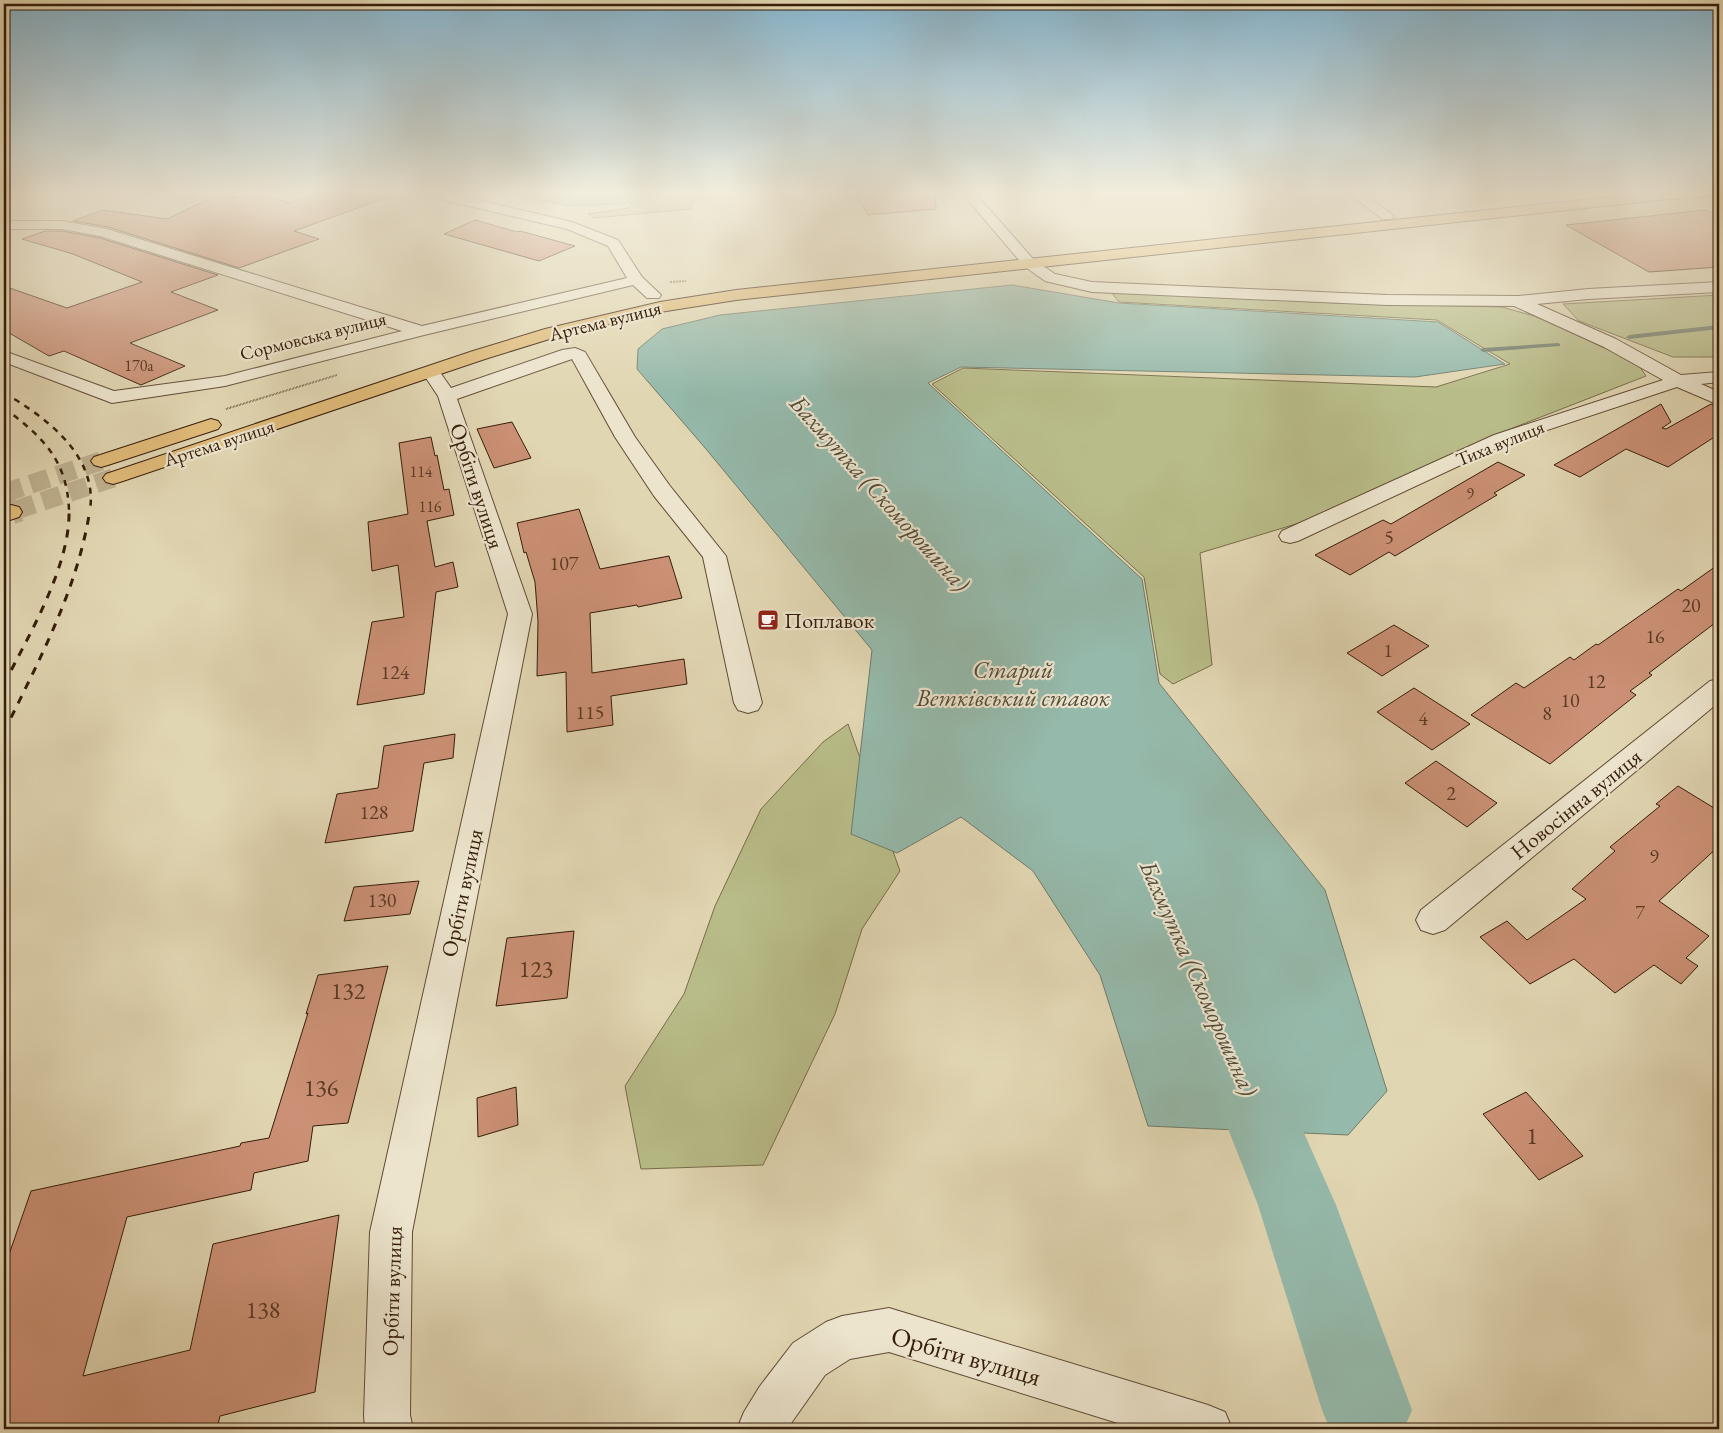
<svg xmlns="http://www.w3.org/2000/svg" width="1723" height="1433" font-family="'EB Garamond',serif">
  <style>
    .green { fill: #b8bc88; stroke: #776c49 }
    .water { fill: #95b9aa; stroke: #6f7b6a }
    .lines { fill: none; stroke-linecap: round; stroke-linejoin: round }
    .stream { fill: #6f7b6a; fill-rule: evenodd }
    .river { fill: #95b9aa; fill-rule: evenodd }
    .building { fill: #cb9075; stroke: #361d0a }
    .major-tunnel-far1 { stroke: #bfb190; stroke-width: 19; stroke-dasharray: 19 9; stroke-linecap: butt }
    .major-tunnel { stroke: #bfb190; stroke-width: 25; stroke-dasharray: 25 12; stroke-linecap: butt }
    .minor-casing { stroke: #614b34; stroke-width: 2 }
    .major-casing { stroke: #361d0a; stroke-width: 2 }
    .path { stroke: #361d0a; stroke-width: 2; stroke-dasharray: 0.5 1; stroke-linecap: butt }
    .minor { fill: #ece4cd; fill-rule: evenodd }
    .major { fill: #e0bb79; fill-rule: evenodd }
    .rail-far1 { stroke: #361d0a; stroke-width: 2.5; stroke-dasharray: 6 6; stroke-linecap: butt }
    .rail { stroke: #361d0a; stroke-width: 3; stroke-dasharray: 8 8; stroke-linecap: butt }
    .labels { text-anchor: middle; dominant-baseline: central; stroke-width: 4.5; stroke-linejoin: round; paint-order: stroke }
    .far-number-label { font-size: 16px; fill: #5b3a25 }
    .far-street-label { font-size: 19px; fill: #361d0a; stroke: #ece4cd }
    .number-label { font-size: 20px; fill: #5b3a25 }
    .street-label { font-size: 22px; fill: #361d0a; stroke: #ece4cd }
    .poi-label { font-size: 22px; fill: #361d0a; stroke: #ece4cd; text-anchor: start }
    .water-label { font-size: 24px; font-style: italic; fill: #524c3a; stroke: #ece4cd }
    .near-number-label { font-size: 24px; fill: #5b3a25 }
    .near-street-label { font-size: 26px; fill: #361d0a; stroke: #ece4cd }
  </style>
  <rect width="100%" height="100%" fill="#e1d6b2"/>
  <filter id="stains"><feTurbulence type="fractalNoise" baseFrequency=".004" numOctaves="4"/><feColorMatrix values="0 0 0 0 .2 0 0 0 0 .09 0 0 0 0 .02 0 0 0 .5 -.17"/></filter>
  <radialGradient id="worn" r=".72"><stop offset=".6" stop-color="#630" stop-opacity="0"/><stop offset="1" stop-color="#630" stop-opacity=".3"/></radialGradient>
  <g class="green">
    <polygon points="651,192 710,192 712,194 694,200 691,209 594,218 588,214 628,208 639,197"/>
    <polygon points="1111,292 1334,303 1502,307 1541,318 1638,364 1646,376 1495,435 1306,521 1200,553 1212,665 1173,684 1160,674 1144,577 932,384 963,368 1436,387 1510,364 1437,320 1119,302"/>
    <polygon points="1719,295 1719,357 1673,357 1579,321 1563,304"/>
    <polygon points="848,724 900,871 862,929 835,1014 763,1165 641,1169 625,1086 684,994 715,906 761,809 823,742"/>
  </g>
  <g class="water">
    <polygon points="499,192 660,192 636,203 569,206"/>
    <polygon points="1012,285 1119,303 1438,322 1505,364 1415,377 961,367 928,383 1142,579 1159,683 1325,890 1387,1091 1348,1135 1148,1126 1100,975 1033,871 961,817 897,853 851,834 872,650 706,449 637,369 638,349 662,329 720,315"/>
  </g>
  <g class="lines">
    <g class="stream">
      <polygon points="1719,325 1719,329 1629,339 1626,337 1629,335"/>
      <polygon points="1558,343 1560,344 1560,346 1483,352 1480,350 1483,348"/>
    </g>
    <polygon class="river" points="1238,1031 1263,1041 1336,1205 1412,1410 1404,1429 1330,1429 1322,1410 1258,1205 1203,1065 1213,1041"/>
  </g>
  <g class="building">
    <polygon points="338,192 393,192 394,195 294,231 319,239 239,268 108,227 73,221 103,210 167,219 217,195 250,199 260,195 290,203 315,193 327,196"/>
    <polygon points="854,192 935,192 936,209 868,215"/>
    <polygon points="1705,210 1719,216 1719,267 1649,272 1566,225"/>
    <polygon points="475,220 517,232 520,231 575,246 539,261 444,234"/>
    <polygon points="45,231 62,231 100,238 218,275 171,292 218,310 130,343 185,366 141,385 64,351 49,356 4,330 4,286 67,308 142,282 73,254 22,239"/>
    <polygon points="1661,404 1671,422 1662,428 1666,429 1711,404 1719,407 1719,434 1668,467 1626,449 1580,477 1554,465"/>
    <polygon points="512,422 531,458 494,468 477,429"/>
    <polygon points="431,437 435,456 437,455 444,490 449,489 454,515 427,521 435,567 453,562 458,587 436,592 424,694 357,705 372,622 404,617 398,565 372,571 368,522 408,514 399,443"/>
    <polygon points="1498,462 1525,475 1494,493 1497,495 1395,556 1389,552 1350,575 1315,555 1383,520 1391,524"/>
    <polygon points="579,509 600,569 669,556 682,598 638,607 637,605 590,613 592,673 684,659 687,684 611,696 613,725 567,732 566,672 537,676 538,621 535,582 526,552 524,553 517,523"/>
    <polygon points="1719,564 1719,620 1649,673 1652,675 1630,691 1636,695 1550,764 1471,715 1516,683 1524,688 1570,657 1574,660 1596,644 1598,645 1678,589 1681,591"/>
    <polygon points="1394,625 1429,646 1382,676 1347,653"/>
    <polygon points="1414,688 1470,724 1432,750 1377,712"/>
    <polygon points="455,734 453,758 424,763 413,831 325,843 337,794 378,788 384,746"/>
    <polygon points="1436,761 1497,803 1467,827 1405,783"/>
    <polygon points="1678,786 1719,811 1719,846 1659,901 1709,936 1686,958 1698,966 1681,984 1654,965 1615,993 1574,959 1530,984 1480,937 1507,921 1527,940 1586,899 1572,889 1615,851 1610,847 1660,806 1656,804"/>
    <polygon points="419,881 410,914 344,921 354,887"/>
    <polygon points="574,931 567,998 496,1006 507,938"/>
    <polygon points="388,966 348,1123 313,1126 308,1161 254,1173 251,1190 127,1217 83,1376 190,1350 213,1244 339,1215 315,1392 220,1416 217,1429 4,1429 4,1269 31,1191 240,1146 241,1143 269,1138 308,1013 306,1014 318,975"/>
    <polygon points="516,1087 518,1125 478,1137 477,1098"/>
    <polygon points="1526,1092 1583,1156 1539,1180 1483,1114"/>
  </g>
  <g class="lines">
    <g class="major-tunnel-far1">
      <polyline points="4,493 101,461"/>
      <polyline points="16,510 113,478"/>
    </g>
    <polyline class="major-tunnel" points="11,512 19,509"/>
    <g class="minor-casing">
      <g id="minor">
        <polygon points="421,192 444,192 572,222 618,240 642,277 661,295 659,298 647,298 633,285 424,335 225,386 112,403 4,362 4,351 114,391 225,376 402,331 100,236 62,229 4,229 4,221 62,221 107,229 422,326 627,278 608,246 567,229 422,195"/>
        <polygon points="961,192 974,192 1034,260 1055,274 1092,282 1387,295 1518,296 1588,289 1719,282 1719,292 1588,299 1537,304 1616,339 1681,375 1719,372 1719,382 1701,384 1719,392 1719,405 1677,387 1508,443 1298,541 1290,543 1282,541 1279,536 1282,531 1494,435 1663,380 1604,347 1514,306 1387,305 1092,292 1045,281 1024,266"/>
        <polygon points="1347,192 1362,192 1394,216 1392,219 1382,219"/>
        <polygon points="575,348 585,352 635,437 670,486 726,556 762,703 758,710 748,713 738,710 734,703 703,557 654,496 615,437 572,359 457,399 532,614 412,1232 410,1415 413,1429 365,1429 364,1415 370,1232 508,614 438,396 422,372 425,368 431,367 437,368 451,388 562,350"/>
        <polygon points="1719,679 1719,702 1445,930 1433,934 1421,930 1416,920 1421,910 1710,681"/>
        <polygon points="889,1308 1208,1405 1225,1412 1232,1429 1137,1429 889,1352 850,1359 825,1375 787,1429 737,1429 744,1412 760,1386 793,1343 826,1322 842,1316"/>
      </g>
    </g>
    <g class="major-casing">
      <g id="major">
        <polygon points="1659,192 1719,192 1719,194 1714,196 1659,200 736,300 660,312 556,337 485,359 120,482 113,484 106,482 103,478 106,474 473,351 545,329 660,302 736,290"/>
        <polygon points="211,419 218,421 221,425 218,429 108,465 101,467 94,465 91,461 94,457"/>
        <polygon points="11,505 19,507 22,512 19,517 4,522 4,507"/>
      </g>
    </g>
    <g class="path">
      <polyline points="670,282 686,281"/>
      <polyline points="226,409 337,375"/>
    </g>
    <use href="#minor" class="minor"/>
    <use href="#major" class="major"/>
    <g class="rail-far1">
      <path d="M4,393c42,24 94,63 86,117"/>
      <path d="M4,408c39,29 63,52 65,102"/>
    </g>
    <g class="rail">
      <path d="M4,684c25,-49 67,-119 65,-175"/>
      <path d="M4,732c35,-72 74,-143 86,-223"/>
    </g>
  </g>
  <linearGradient id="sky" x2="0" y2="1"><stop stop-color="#87b6cf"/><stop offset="0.49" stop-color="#f2eddc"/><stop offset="1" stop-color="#f2eddc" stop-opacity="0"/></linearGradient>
  <rect width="1723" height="393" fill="url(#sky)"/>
  <defs>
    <g id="cafe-square" transform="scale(1.125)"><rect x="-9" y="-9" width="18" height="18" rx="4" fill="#8f2418" stroke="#ece4cd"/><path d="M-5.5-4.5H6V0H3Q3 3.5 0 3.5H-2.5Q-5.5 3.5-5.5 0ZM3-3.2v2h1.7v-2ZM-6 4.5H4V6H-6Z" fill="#fff"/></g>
  </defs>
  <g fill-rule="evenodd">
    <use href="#cafe-square" x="768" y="620"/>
  </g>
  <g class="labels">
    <g class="far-number-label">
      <text x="139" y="365">170а</text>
      <text x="421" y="471">114</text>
      <text x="1470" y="493">9</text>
      <text x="430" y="506">116</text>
    </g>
    <g class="far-street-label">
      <text transform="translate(605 321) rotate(-14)">Артема вулиця</text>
      <text transform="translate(313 336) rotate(-14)">Сормовська вулиця</text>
      <text transform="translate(219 443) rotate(-18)">Артема вулиця</text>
      <text transform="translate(1500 443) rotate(-22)">Тиха вулиця</text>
    </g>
    <g class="number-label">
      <text x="1389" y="537">5</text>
      <text x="564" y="563">107</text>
      <text x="1691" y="605">20</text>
      <text x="1655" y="636">16</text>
      <text x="1388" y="650">1</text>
      <text x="395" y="672">124</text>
      <text x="1596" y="681">12</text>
      <text x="1570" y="700">10</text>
      <text x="590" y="712">115</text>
      <text x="1547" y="713">8</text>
      <text x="1423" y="718">4</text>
      <text x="1451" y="793">2</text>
      <text x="374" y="812">128</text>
      <text x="1654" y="856">9</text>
      <text x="382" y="900">130</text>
      <text x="1640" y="912">7</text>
    </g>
    <g class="street-label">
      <text transform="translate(477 486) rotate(72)">Орбіти вулиця</text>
      <text transform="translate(1576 804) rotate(-39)">Новосінна вулиця</text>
      <text transform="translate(462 893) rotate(-78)">Орбіти вулиця</text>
      <text transform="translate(392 1291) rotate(-88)">Орбіти вулиця</text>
    </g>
    <g class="poi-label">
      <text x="784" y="620">Поплавок</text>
    </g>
    <g class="water-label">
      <text transform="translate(880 493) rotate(48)">Бахмутка (Скоморошина)</text>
      <text x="1013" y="669">Старий<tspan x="1013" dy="28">Ветківський ставок</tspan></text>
      <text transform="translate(1199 978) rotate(66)">Бахмутка (Скоморошина)</text>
    </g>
    <g class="near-number-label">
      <text x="536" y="968">123</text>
      <text x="348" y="990">132</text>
      <text x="321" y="1087">136</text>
      <text x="1532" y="1135">1</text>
      <text x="263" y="1309">138</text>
    </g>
    <g class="near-street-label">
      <text transform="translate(966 1356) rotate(16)">Орбіти вулиця</text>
    </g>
  </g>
  <rect width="1723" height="1433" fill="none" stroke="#e1d6b2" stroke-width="20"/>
  <rect x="5" y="5" width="1713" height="1423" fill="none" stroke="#361d0a" stroke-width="2.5"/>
  <rect x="10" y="10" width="1703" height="1413" fill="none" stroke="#361d0a"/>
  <rect width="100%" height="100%" filter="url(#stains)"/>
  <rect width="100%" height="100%" fill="url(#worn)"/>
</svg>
